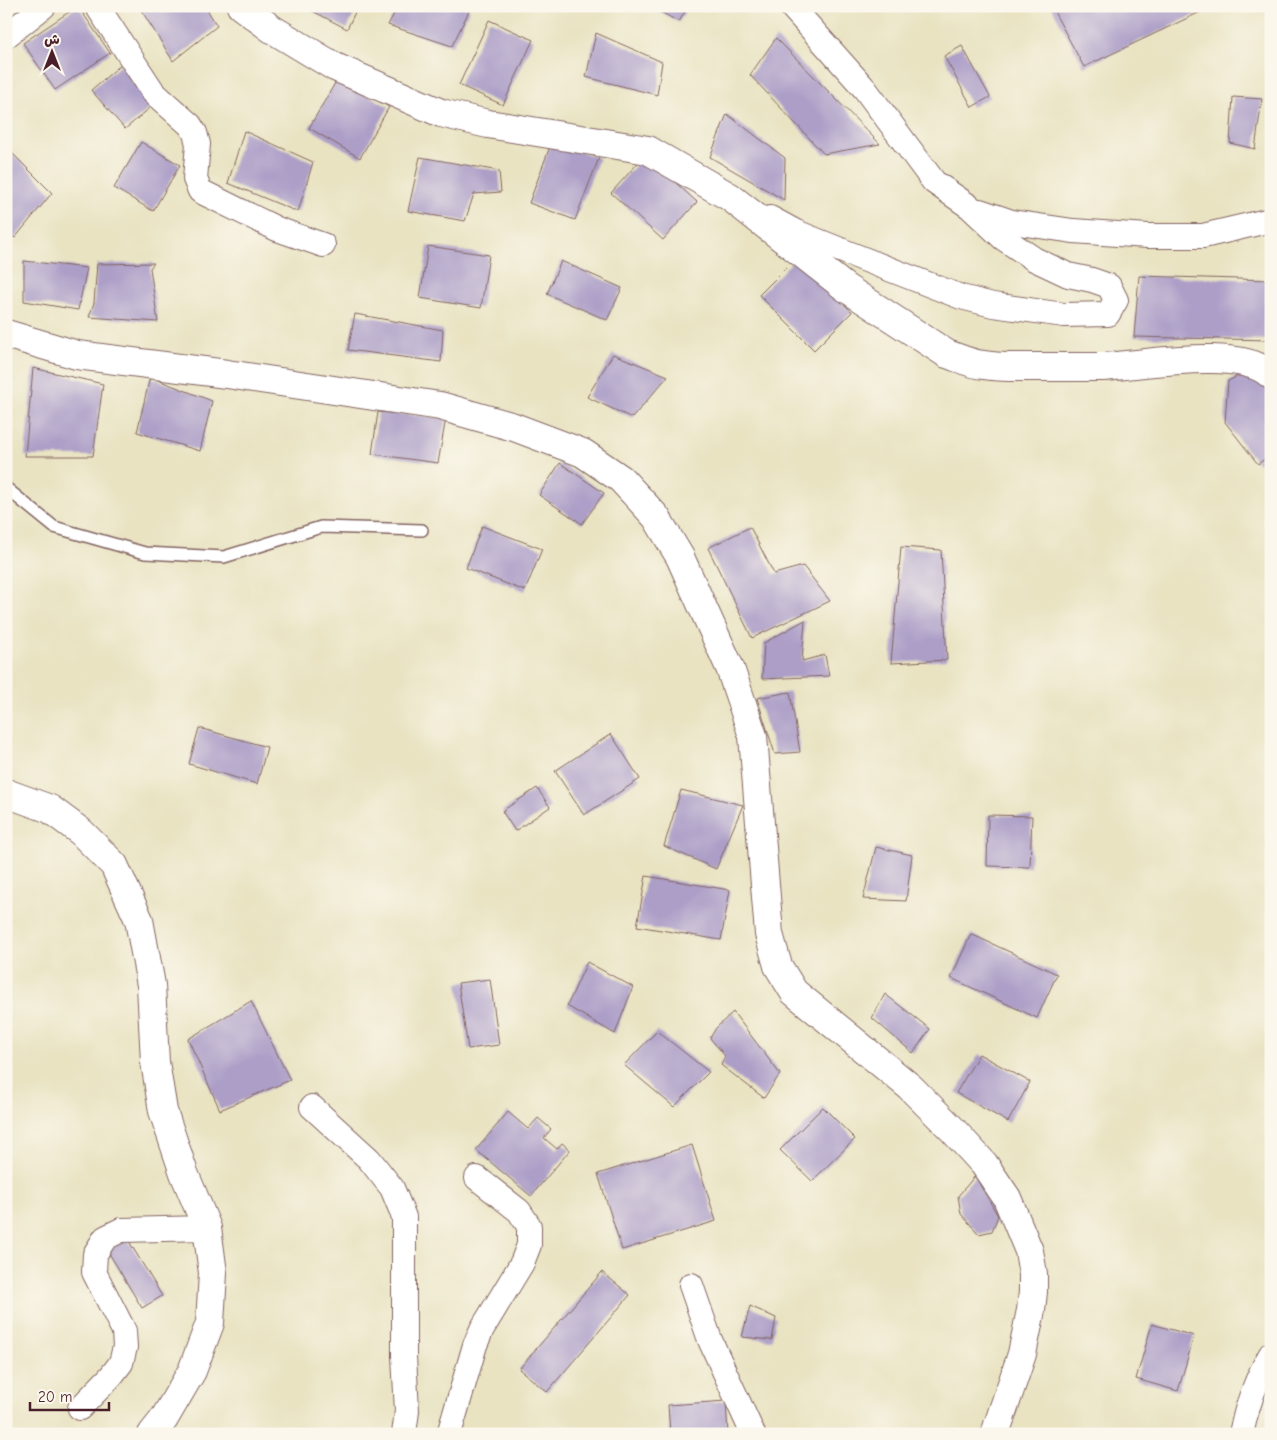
<svg xmlns="http://www.w3.org/2000/svg" width="1277" height="1440" font-family="'Comic Neue','Playpen Sans Arabic',sans-serif">
  <style>
    .building { fill: #ac9ec7 }
    .lines { fill: none; stroke-linecap: round; stroke-linejoin: round }
    .lane-casing { stroke: #826460; stroke-width: 14 }
    .street-casing { stroke: #826460; stroke-width: 26 }
    .secondary-casing { stroke: #826460; stroke-width: 30 }
    .lane { stroke: #fff; stroke-width: 11 }
    .street { stroke: #fff; stroke-width: 24 }
    .secondary { stroke: #fff; stroke-width: 28 }
  </style>
  <rect width="100%" height="100%" fill="#fbf7ec"/>
  <filter id="ink" filterUnits="userSpaceOnUse"><feTurbulence type="fractalNoise" baseFrequency=".02" numOctaves="2"/><feDisplacementMap in="SourceGraphic" scale="10" xChannelSelector="R" yChannelSelector="G"/><feConvolveMatrix kernelMatrix="1 2 1 2 8 2 1 2 1" color-interpolation-filters="sRGB"/></filter>
  <filter id="wash" filterUnits="userSpaceOnUse"><feTurbulence type="fractalNoise" baseFrequency=".0096" numOctaves="4" result="noise"/><feDisplacementMap in="SourceGraphic" scale="20" xChannelSelector="R" yChannelSelector="G"/><feGaussianBlur stdDeviation="1.12" result="paint"/><feColorMatrix in="noise" values="0 0 0 0 0 0 0 0 0 0 0 0 0 0 0 0 0 1.4 0 .05"/><feComposite in="paint" operator="in"/></filter>
  <g filter="url(#wash)">
    <rect width="100%" height="100%" fill="#e9e3c2"/>
    <g id="blocks">
      <g class="building">
        <polygon points="78,6 110,53 55,90 23,43"/>
        <polygon points="142,6 205,6 217,26 173,61 140,8"/>
        <polygon points="303,6 358,6 347,29"/>
        <polygon points="398,6 461,6 470,9 452,46 388,25"/>
        <polygon points="650,6 688,6 679,22"/>
        <polygon points="1057,6 1213,6 1084,67 1052,8"/>
        <polygon points="489,20 533,40 503,105 459,85"/>
        <polygon points="596,33 662,62 657,95 586,77"/>
        <polygon points="776,38 880,144 824,154 750,75"/>
        <polygon points="962,46 990,97 972,107 944,56"/>
        <polygon points="123,63 157,102 125,129 91,90"/>
        <polygon points="338,78 389,107 360,158 309,128"/>
        <polygon points="1233,97 1262,99 1255,149 1230,143"/>
        <polygon points="727,114 785,158 784,200 710,157"/>
        <polygon points="244,131 313,162 298,212 228,183"/>
        <polygon points="552,141 599,158 575,220 529,203"/>
        <polygon points="141,142 180,165 153,211 114,188"/>
        <polygon points="8,149 52,193 15,238 6,231 6,151"/>
        <polygon points="645,155 697,202 663,240 611,193"/>
        <polygon points="420,157 499,171 501,192 474,194 465,221 408,211"/>
        <polygon points="428,246 489,255 481,308 420,298"/>
        <polygon points="797,257 852,312 814,350 759,295"/>
        <polygon points="24,261 87,268 78,310 24,301"/>
        <polygon points="561,261 622,288 607,320 547,294"/>
        <polygon points="154,263 150,268 158,322 89,317 94,303 97,264"/>
        <polygon points="1139,276 1271,280 1271,340 1134,337"/>
        <polygon points="355,314 443,330 441,362 348,350"/>
        <polygon points="613,354 668,376 632,418 587,397"/>
        <polygon points="33,368 103,384 93,456 25,456"/>
        <polygon points="1250,370 1271,392 1271,454 1258,464 1225,422 1228,381"/>
        <polygon points="150,377 212,401 200,451 137,432"/>
        <polygon points="378,412 446,418 438,463 372,454"/>
        <polygon points="560,463 604,493 582,524 539,495"/>
        <polygon points="482,526 542,549 525,591 466,568"/>
        <polygon points="750,527 774,574 803,566 830,601 752,638 708,548"/>
        <polygon points="901,547 941,550 947,660 891,663"/>
        <polygon points="805,620 802,661 825,655 829,676 762,679 764,643"/>
        <polygon points="790,692 800,752 775,754 757,698"/>
        <polygon points="199,728 267,747 257,784 189,764"/>
        <polygon points="611,734 640,779 584,815 555,771"/>
        <polygon points="537,788 550,807 515,831 502,811"/>
        <polygon points="681,790 743,805 716,869 664,846"/>
        <polygon points="988,815 1032,816 1030,867 987,866"/>
        <polygon points="876,847 912,855 906,901 863,899"/>
        <polygon points="646,876 730,890 721,940 637,926"/>
        <polygon points="971,934 1057,974 1037,1018 951,978"/>
        <polygon points="587,962 633,987 615,1034 567,1006"/>
        <polygon points="490,979 499,1045 468,1049 458,983"/>
        <polygon points="885,994 930,1029 913,1053 872,1018"/>
        <polygon points="251,1001 290,1080 220,1110 188,1039"/>
        <polygon points="733,1012 780,1074 764,1098 721,1065 725,1056 710,1038 716,1028"/>
        <polygon points="657,1031 709,1072 674,1107 624,1065"/>
        <polygon points="979,1054 1030,1082 1008,1122 956,1093"/>
        <polygon points="823,1107 855,1139 812,1181 780,1150"/>
        <polygon points="508,1112 528,1129 538,1118 551,1129 544,1138 557,1149 562,1143 570,1150 531,1196 476,1150"/>
        <polygon points="692,1145 716,1221 622,1250 598,1174"/>
        <polygon points="975,1176 998,1216 992,1231 979,1234 961,1214 958,1196"/>
        <polygon points="127,1238 162,1296 142,1308 107,1250"/>
        <polygon points="602,1272 630,1295 547,1392 519,1369"/>
        <polygon points="750,1306 776,1318 772,1340 742,1337"/>
        <polygon points="1152,1324 1194,1336 1178,1391 1136,1379"/>
        <polygon points="726,1401 728,1434 670,1434 668,1405"/>
      </g>
    </g>
  </g>
  <g filter="url(#ink)">
    <use href="#blocks" fill-opacity="0" stroke="#826460" stroke-width="1"/>
    <g class="lines">
      <g class="lane-casing">
        <polyline id="lane" points="6,488 54,527 145,553 224,557 321,527 422,530"/>
      </g>
      <g class="street-casing">
        <g id="street">
          <polyline points="97,6 154,93 190,125 195,133 198,144 195,179 200,191 277,229 323,245"/>
          <polyline points="6,36 44,6"/>
          <polyline points="980,211 1012,222 1073,231 1148,236 1203,236 1271,220"/>
          <polyline points="770,218 796,232 848,253 961,297 993,305 1064,315 1108,314 1116,300 1109,286 1092,280 1068,275 1034,259 1003,238 970,207 934,182 865,89 791,6"/>
          <polyline points="312,1107 369,1159 392,1188 404,1217 404,1356 407,1411 404,1434"/>
          <polyline points="691,1285 710,1340 753,1434"/>
          <polyline points="80,1408 111,1376 121,1363 125,1347 124,1331 94,1272 95,1254 105,1238 121,1230 207,1228"/>
          <polyline points="449,1434 475,1345 482,1329 522,1263 529,1245 529,1226 519,1211 477,1178"/>
          <path d="M1241,1434c6,-29 15,-55 30,-80"/>
        </g>
      </g>
      <g class="secondary-casing">
        <g id="secondary">
          <path d="M241,6l31,23 63,38 106,46 47,11 160,26 82,47 116,91 101,66c12,4 24,10 37,11 17,3 36,2 53,2 22,0 44,0 65,0 41,-2 139,-21 169,8"/>
          <polyline points="6,334 77,355 227,374 440,406 514,427 583,453 621,479 656,517 680,557 730,668 753,736 769,934 778,966 794,992 910,1087 952,1129 984,1164 1007,1198 1029,1251 1033,1274 1033,1292 1031,1310 1022,1354 995,1434"/>
          <polyline points="6,793 50,809 81,832 114,865 139,920 151,985 155,1062 163,1111 184,1173 207,1228 213,1273 210,1323 192,1371 164,1419 152,1434"/>
        </g>
      </g>
      <use href="#lane" class="lane"/>
      <use href="#street" class="street"/>
      <use href="#secondary" class="secondary"/>
    </g>
  </g>
  <rect width="1277" height="1440" fill="none" stroke="#fbf7ec" stroke-width="25"/>
  <g transform="translate(52 52)" stroke="#fbf7ec" stroke-width="4" paint-order="stroke">
  <path d="M0-4L9 19L0 12L-9 19Z" fill="#4a1f2b"/>
  <text y="-8" font-size="14" font-weight="bold" text-anchor="middle" fill="#4a1f2b">ش</text>
  </g>
  <path d="M30 1402v8h79v-8" fill="none" stroke="#4a1f2b" stroke-width="2.5"/>
  <text x="38" y="1402" font-size="15" fill="#4a1f2b" stroke="#fbf7ec" stroke-width="4" paint-order="stroke">20 m</text>
</svg>
